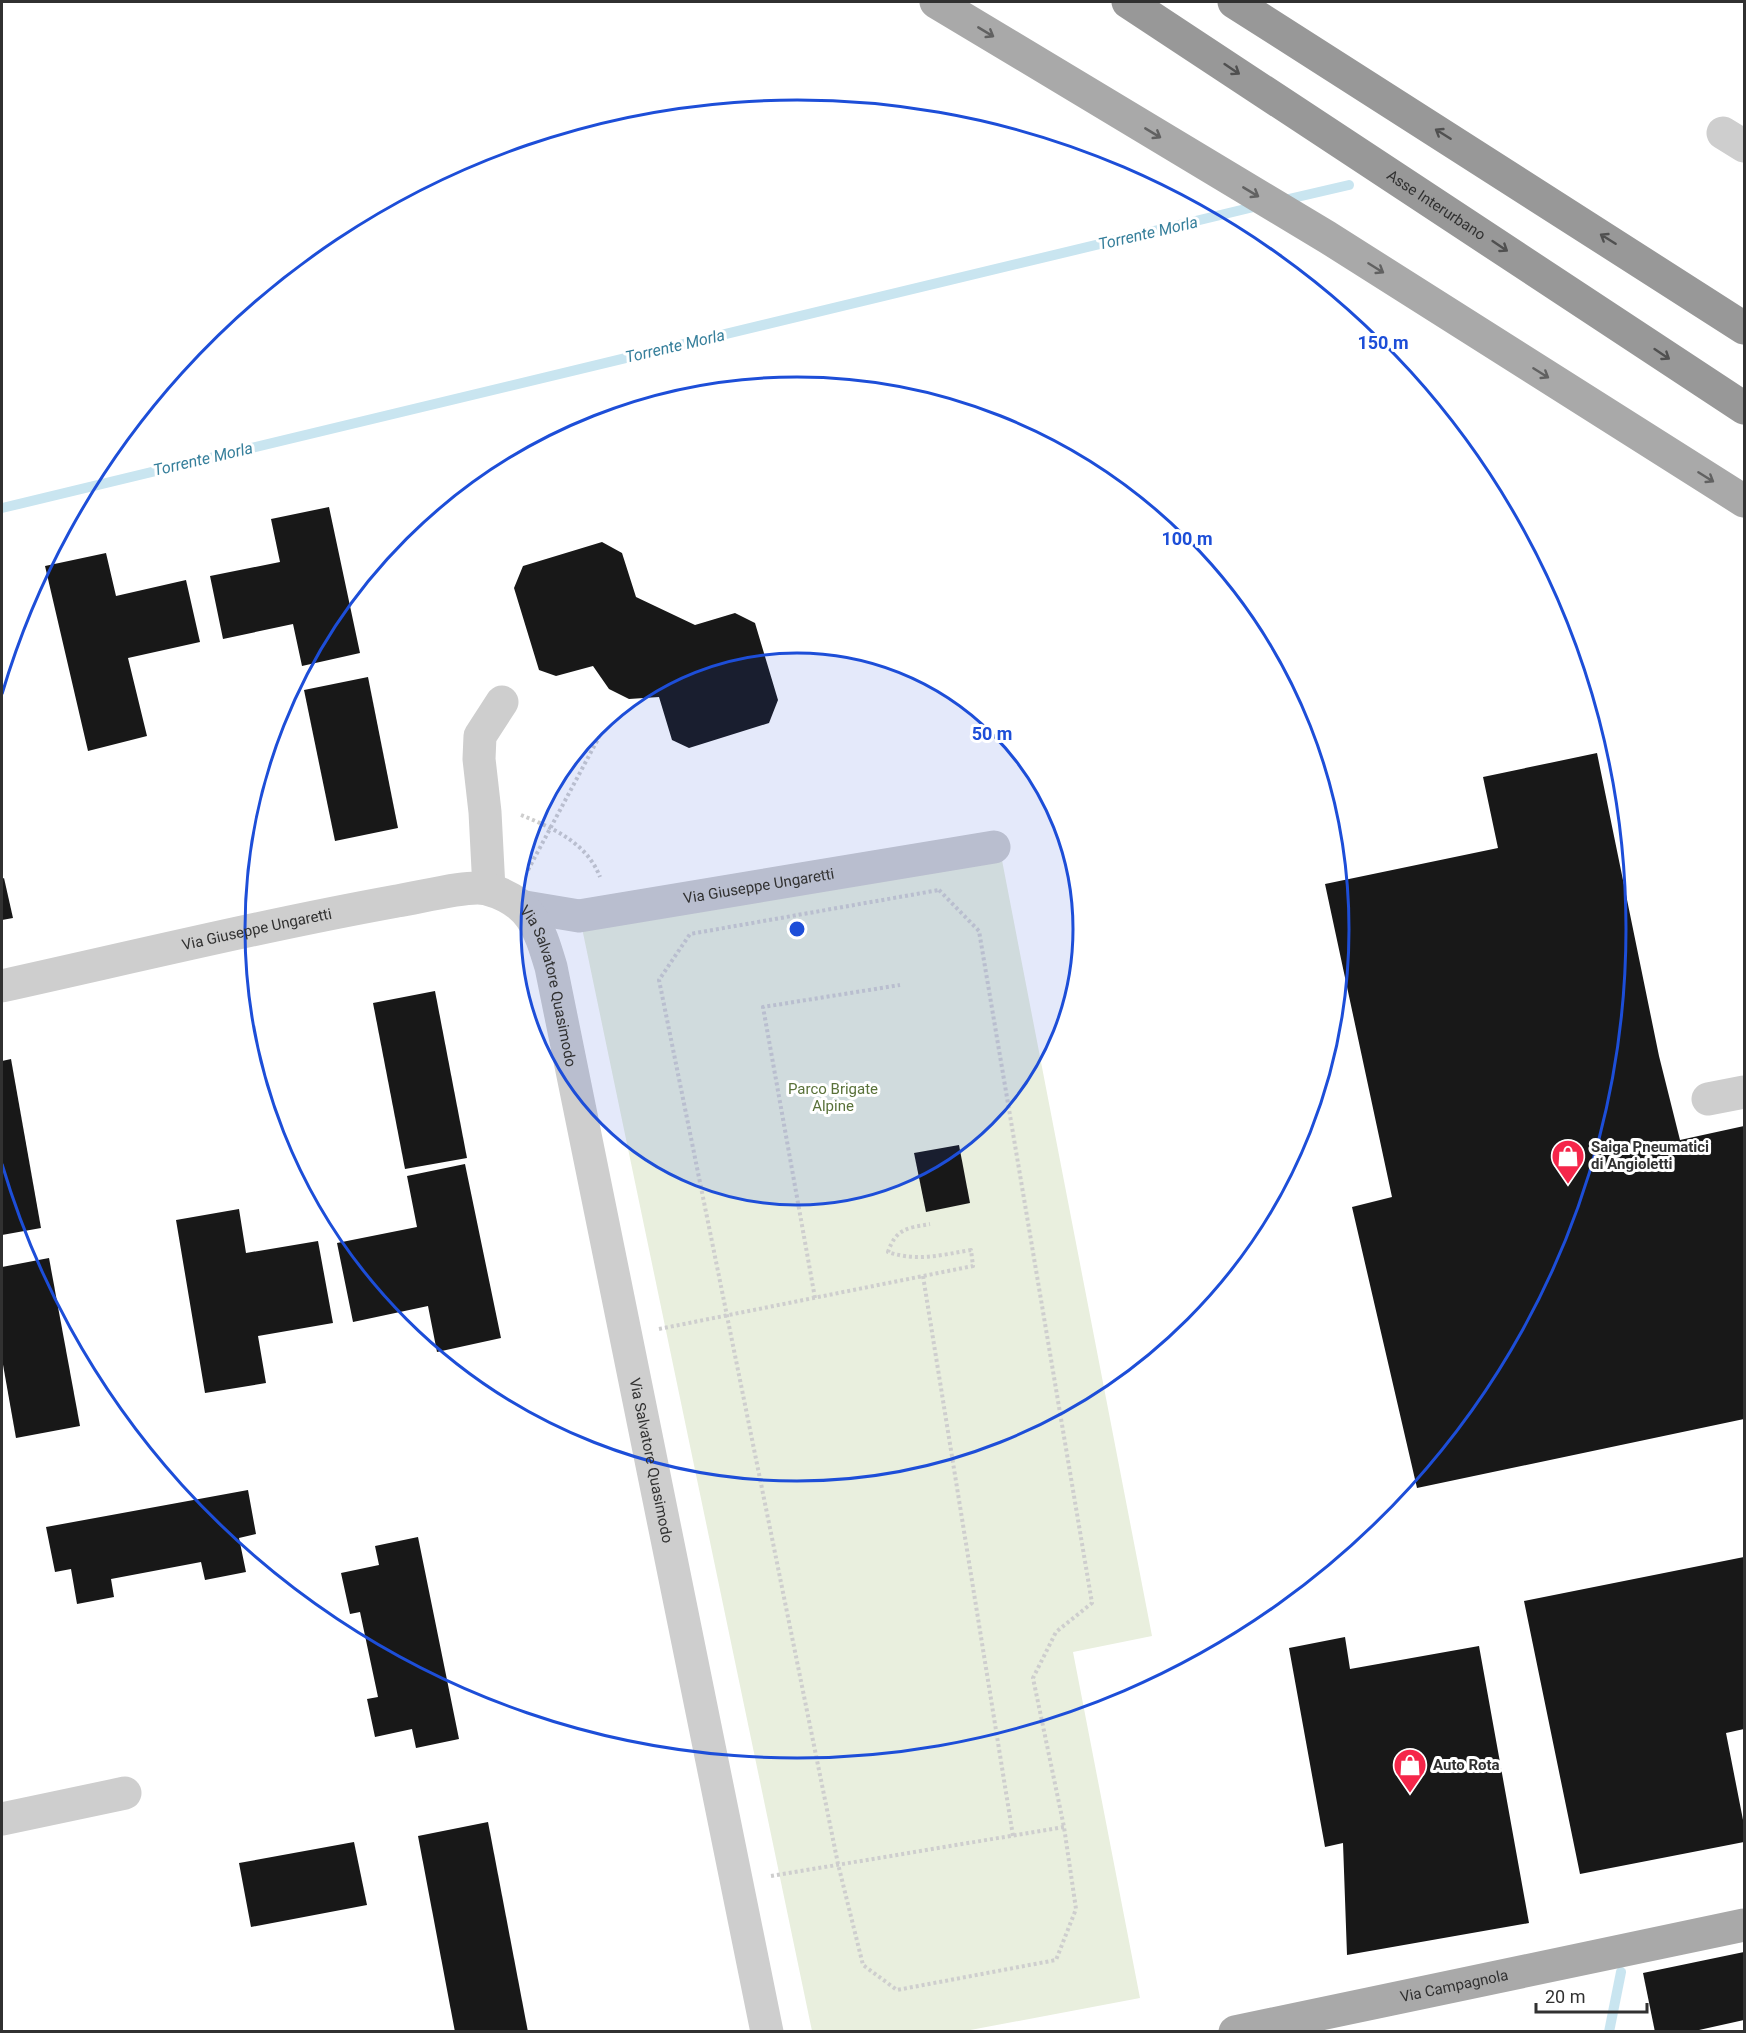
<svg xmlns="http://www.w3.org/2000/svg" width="1746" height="2033" font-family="Roboto,sans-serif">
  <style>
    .green { fill: #e9efde }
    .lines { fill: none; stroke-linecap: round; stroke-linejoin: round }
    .stream { stroke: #c9e5f0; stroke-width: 10 }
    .building { fill: #181818 }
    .path { stroke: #cecece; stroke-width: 4; stroke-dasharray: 3 3; stroke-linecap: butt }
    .minor { stroke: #cecece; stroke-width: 33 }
    .major { stroke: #a9a9a9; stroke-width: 33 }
    .highway { stroke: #989898; stroke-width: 33 }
    .oneway { stroke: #616161 }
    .oneway2 { stroke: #505050 }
    .ring { fill: none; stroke: #1d4ed8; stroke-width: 3 }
    .labels { text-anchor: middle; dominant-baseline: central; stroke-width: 6; stroke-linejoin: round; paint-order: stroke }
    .street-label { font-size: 15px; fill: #313131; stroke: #fff }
    .park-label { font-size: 15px; fill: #597139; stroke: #fff }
    .poi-label { font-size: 15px; font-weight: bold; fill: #313131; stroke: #fff; text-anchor: start }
    .water-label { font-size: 16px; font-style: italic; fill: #367f9b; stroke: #fff }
    .centre { fill: #1d4ed8; stroke: #fff; stroke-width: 3 }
    .ring-label { font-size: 18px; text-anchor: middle; font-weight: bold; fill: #1d4ed8; stroke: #fff; stroke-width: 6; stroke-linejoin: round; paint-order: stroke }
  </style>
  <rect width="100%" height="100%" fill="#fff"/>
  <polygon class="green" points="1000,850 1152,1636 1073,1652 1140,1998 965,2031 812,2031 582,928"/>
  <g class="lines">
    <g class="stream">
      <polyline points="1280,201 1349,185"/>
      <polyline points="2,508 1262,205"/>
      <polyline points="1609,2032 1621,1972"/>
    </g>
  </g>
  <g class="building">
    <polygon points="329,507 360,653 302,666 293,624 223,639 210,576 280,562 271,519"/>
    <polygon points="602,542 622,553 636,597 695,625 735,613 755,623 778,700 769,723 689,748 672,740 659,697 629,699 609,689 593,666 556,676 539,670 514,588 523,566"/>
    <polygon points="106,553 116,596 186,580 200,642 128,658 147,736 88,751 45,566"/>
    <polygon points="368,677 398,828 335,841 304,690"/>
    <polygon points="1597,753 1659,1056 1680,1140 1744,1126 1744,1419 1417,1488 1352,1207 1392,1197 1325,884 1498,848 1483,777"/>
    <polygon points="4,878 13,918 2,920 2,879"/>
    <polygon points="435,991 467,1158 405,1169 373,1003"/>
    <polygon points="11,1059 41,1228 2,1235 2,1061"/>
    <polygon points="959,1145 970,1203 926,1212 914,1153"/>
    <polygon points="465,1164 501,1338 437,1352 428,1306 353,1322 337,1243 417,1227 407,1176"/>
    <polygon points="239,1209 246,1253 318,1241 333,1323 258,1336 266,1383 205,1393 176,1220"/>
    <polygon points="49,1258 80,1426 16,1438 2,1359 2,1267"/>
    <polygon points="248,1490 256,1534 239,1538 246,1572 205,1580 201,1562 111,1579 114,1597 77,1604 71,1569 55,1572 46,1527"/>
    <polygon points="418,1537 459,1739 416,1748 412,1729 375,1737 367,1699 378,1697 360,1612 350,1614 341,1573 379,1565 375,1546"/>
    <polygon points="1744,1557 1744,1729 1726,1733 1744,1825 1744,1842 1580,1874 1524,1601"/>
    <polygon points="1345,1637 1350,1669 1479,1646 1529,1923 1347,1955 1343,1843 1325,1847 1289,1648"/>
    <polygon points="488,1822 528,2032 455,2032 418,1836"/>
    <polygon points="354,1842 367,1905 251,1927 239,1863"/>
    <polygon points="1744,1952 1744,2020 1690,2032 1655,2032 1643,1973"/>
  </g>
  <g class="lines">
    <g class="path">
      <path d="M521,815c32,13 66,28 79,62"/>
      <polyline points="528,870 599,737"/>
      <polygon points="939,890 979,931 1092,1603 1056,1632 1033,1678 1064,1827 1076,1909 1056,1960 897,1990 863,1965 838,1864 659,980 690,934"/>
      <polyline points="923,1276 1013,1836"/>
      <polyline points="815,1298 763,1007 900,985"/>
      <path d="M659,1329l314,-63 -2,-16c-30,5 -54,12 -83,2 8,-24 20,-24 42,-28"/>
      <polyline points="771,1876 1064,1827"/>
    </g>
    <g class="minor">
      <polyline points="1723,133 1744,146"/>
      <polyline points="489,889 485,812 479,759 480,736 502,702"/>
      <path id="s1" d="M525,907l54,9 415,-69"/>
      <path id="s2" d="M2,986c131,-29 263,-61 395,-85 21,-3 72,-17 90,-12 44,12 52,38 64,78l216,1065"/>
      <polyline points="1708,1099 1744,1092"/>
      <polyline points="2,1819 125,1793"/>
    </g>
    <g class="major">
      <polyline points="936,2 1327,237 1744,501"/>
      <path id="s3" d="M1235,2032l509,-107"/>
    </g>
    <g class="highway">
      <path id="s4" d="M1128,2l616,406"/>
      <polyline points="1234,2 1744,328"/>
    </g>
  </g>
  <defs><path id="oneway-shaft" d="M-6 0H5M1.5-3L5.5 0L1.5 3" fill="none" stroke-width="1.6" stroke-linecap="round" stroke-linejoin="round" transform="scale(1.5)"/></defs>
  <g class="oneway">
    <use href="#oneway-shaft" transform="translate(986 32) rotate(31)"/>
    <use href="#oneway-shaft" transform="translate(1153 133) rotate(31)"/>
    <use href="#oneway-shaft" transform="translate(1251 192) rotate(31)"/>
    <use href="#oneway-shaft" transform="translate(1376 268) rotate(32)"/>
    <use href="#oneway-shaft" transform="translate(1541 373) rotate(32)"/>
    <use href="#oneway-shaft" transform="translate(1706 477) rotate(32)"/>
  </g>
  <g class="oneway2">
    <use href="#oneway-shaft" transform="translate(1232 69) rotate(34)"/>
    <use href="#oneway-shaft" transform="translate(1443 134) rotate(-148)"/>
    <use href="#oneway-shaft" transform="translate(1608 239) rotate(-148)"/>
    <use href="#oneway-shaft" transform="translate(1500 246) rotate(34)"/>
    <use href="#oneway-shaft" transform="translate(1662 354) rotate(34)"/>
  </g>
  <circle cx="797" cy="929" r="276" fill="#1d4ed8" fill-opacity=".12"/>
  <g class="ring">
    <circle cx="797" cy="929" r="276"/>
    <circle cx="797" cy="929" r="552"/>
    <path d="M2 694A829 829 0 1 1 2 1164"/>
  </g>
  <defs>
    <g id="shop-pin" transform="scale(1.725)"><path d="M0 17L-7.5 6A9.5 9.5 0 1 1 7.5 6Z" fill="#f5264a" stroke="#fff"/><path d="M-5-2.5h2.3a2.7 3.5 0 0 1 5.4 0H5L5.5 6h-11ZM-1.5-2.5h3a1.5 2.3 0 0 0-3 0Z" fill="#fff"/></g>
  </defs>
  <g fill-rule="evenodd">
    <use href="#shop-pin" x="1568" y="1156"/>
    <use href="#shop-pin" x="1410" y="1765"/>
  </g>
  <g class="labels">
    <g class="street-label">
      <text stroke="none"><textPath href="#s4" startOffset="369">Asse Interurbano</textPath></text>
      <text stroke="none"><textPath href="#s1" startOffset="237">Via Giuseppe Ungaretti</textPath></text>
      <text stroke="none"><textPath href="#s2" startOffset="261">Via Giuseppe Ungaretti</textPath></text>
      <text stroke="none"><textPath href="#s2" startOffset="620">Via Salvatore Quasimodo</textPath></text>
      <text stroke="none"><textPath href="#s2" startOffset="1106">Via Salvatore Quasimodo</textPath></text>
      <text stroke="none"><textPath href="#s3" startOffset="224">Via Campagnola</textPath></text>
    </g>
    <g class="park-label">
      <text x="833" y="1089">Parco Brigate<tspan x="833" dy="17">Alpine</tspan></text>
    </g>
    <g class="poi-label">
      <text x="1591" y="1147">Saiga Pneumatici<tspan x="1591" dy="17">di Angioletti</tspan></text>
      <text x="1433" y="1765">Auto Rota</text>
    </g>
    <g class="water-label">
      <text transform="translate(1148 233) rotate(-13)">Torrente Morla</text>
      <text transform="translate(675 346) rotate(-13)">Torrente Morla</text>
      <text transform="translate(203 459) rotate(-13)">Torrente Morla</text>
    </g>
  </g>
  <circle cx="797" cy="929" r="9" class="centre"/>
  <g class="ring-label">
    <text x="1383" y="349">150 m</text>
    <text x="1187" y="545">100 m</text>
    <text x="992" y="740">50 m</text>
  </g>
  <rect width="1746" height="2033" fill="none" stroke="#313131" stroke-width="6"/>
  <path d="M1536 2003v9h111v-9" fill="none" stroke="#313131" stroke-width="3"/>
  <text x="1545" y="2003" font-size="18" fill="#313131" stroke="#ffffff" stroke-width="4.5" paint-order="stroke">20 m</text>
</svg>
